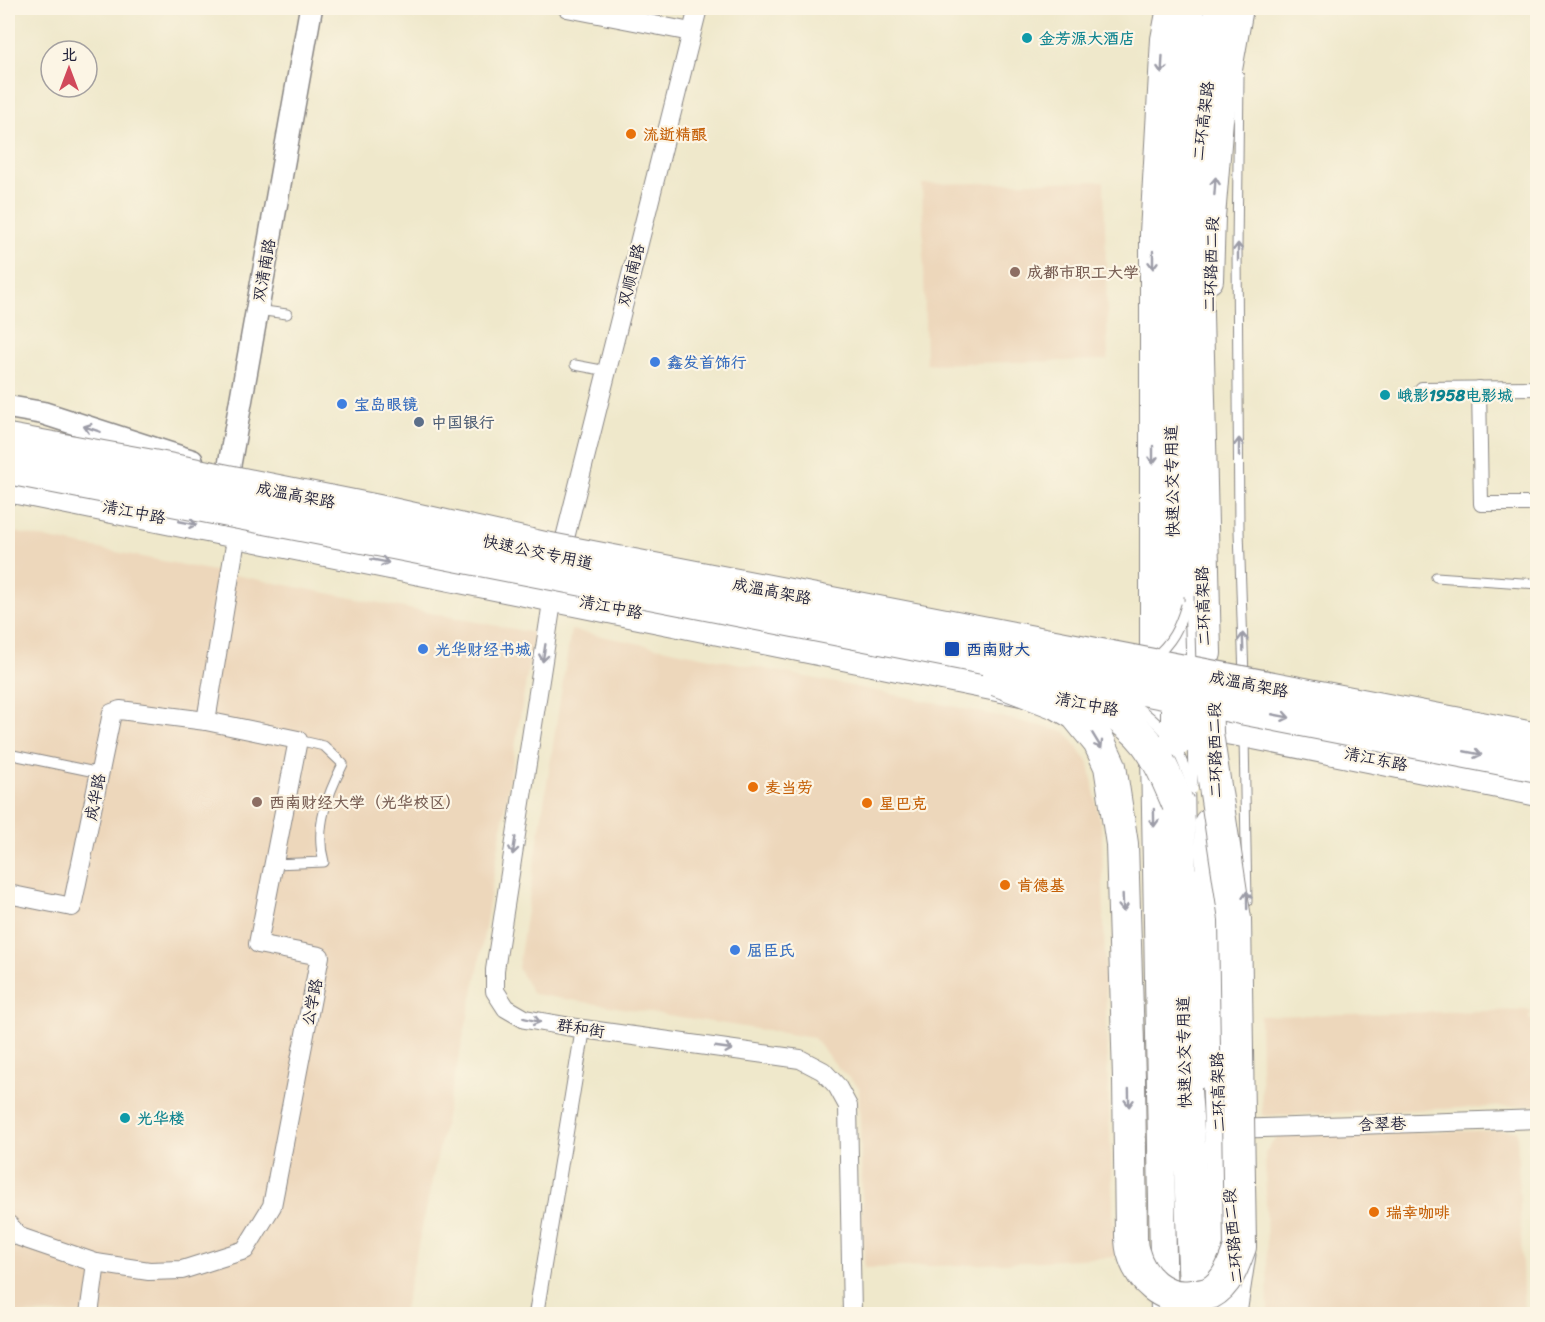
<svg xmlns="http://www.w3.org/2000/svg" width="1545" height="1322" font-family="Sriracha,'LXGW WenKai TC',sans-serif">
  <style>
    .built { fill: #edd7bb }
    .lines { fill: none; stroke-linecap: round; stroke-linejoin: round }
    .service-casing { stroke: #888583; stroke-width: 11 }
    .pedestrian-casing { stroke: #888583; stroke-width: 16 }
    .minor-casing { stroke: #888583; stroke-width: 20 }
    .tertiary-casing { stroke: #888583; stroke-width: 25 }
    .secondary-casing { stroke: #888583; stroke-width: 28 }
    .primary-casing { stroke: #888583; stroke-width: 32 }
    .trunk-casing { stroke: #888583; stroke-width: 34 }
    .service { stroke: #fff; stroke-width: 9 }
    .pedestrian { stroke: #fff; stroke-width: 14 }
    .minor { stroke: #fff; stroke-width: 18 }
    .tertiary { stroke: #fff; stroke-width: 22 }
    .secondary { stroke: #fff; stroke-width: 26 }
    .primary { stroke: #fff; stroke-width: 30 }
    .trunk { stroke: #fff; stroke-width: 32 }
    .service-bridge-casing { stroke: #888583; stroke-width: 11; stroke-linecap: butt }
    .trunk-bridge-casing { stroke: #888583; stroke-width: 34; stroke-linecap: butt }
    .service-bridge { stroke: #fff; stroke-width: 9 }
    .trunk-bridge { stroke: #fff; stroke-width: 32 }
    .oneway { stroke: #9c9ca7 }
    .culture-dot { fill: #0f9aa8; stroke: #fcf5e5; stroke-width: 2 }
    .food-dot { fill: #e8710a; stroke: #fcf5e5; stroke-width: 2 }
    .education-dot { fill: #8d6e63; stroke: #fcf5e5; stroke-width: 2 }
    .shop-dot { fill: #3f7fe0; stroke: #fcf5e5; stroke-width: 2 }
    .service-dot { fill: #5c6f8a; stroke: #fcf5e5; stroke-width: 2 }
    .transit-dot { fill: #1a4fb4; stroke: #fcf5e5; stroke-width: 2 }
    .labels { text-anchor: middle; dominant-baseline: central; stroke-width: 4.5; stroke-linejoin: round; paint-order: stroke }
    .culture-label { font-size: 16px; font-weight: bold; fill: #0d838f; stroke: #fcf5e5; text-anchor: start }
    .street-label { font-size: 16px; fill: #22223b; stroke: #fcf5e5 }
    .food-label { font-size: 16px; font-weight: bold; fill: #c56008; stroke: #fcf5e5; text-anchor: start }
    .education-label { font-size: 16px; font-weight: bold; fill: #785e54; stroke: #fcf5e5; text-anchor: start }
    .shop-label { font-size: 16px; font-weight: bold; fill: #366cbe; stroke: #fcf5e5; text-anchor: start }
    .service-label { font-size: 16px; font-weight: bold; fill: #4e5e75; stroke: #fcf5e5; text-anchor: start }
    .transit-label { font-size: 16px; font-weight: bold; fill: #164399; stroke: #fcf5e5; text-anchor: start }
  </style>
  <rect width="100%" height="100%" fill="#fcf5e5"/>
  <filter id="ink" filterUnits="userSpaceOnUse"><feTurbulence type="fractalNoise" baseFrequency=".0167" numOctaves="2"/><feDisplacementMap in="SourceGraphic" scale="12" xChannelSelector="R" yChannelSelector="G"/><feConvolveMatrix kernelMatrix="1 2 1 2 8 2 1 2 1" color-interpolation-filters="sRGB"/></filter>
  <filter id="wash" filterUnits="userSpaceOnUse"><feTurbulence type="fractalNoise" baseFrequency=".008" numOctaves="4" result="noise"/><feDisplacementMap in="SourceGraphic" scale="24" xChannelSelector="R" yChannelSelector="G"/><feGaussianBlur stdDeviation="1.35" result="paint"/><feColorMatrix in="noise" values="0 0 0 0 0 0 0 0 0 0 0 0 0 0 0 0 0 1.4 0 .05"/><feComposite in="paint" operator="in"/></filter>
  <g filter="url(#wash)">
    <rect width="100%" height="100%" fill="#efe8cb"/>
    <g class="built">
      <polygon points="1104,181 1108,360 926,364 922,184"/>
      <polygon points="8,531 534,633 478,970 403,1314 8,1314"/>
      <polygon points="571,630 971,710 1066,732 1089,763 1102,834 1107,1059 1115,1257 966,1265 864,1268 859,1087 839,1069 814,1038 533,994 518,968"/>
      <polygon points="1531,1010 1529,1020 1537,1020 1537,1105 1262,1116 1260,1016"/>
      <polygon points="1517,1130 1524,1314 1268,1314 1265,1152 1279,1135"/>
    </g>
  </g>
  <g filter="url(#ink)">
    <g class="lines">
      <g class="service-casing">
        <g id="service">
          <polyline points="1239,76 1237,250 1239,531 1244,677"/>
          <polyline points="257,310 287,314"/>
          <polyline points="575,365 607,371"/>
          <polyline points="1436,577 1538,584"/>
          <polyline points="1244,736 1247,902"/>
          <polyline points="8,754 100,773"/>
          <path d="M274,864l50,-2c-10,-35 4,-68 19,-98l-19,-18 -26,-6"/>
          <polyline points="1195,873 1200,1084"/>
          <polyline points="1242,1314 1251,1255"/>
        </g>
      </g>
      <g class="pedestrian-casing">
        <g id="pedestrian">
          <polyline points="1479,388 1481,504 1538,504"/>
          <polyline points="1422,389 1538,388"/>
          <polyline points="536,1314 583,1029"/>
        </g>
      </g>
      <g class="minor-casing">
        <g id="minor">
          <polyline points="567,8 691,32"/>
          <polyline points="564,542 698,8"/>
          <polyline points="553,596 495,970 495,991 506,1008 525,1019 583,1029 800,1059 823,1071 837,1086 848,1106 852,1314"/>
          <polyline points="206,721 237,533"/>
          <polyline points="8,898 8,894 72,907 112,713 120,710 206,721 298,740 258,944 320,956 272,1206 245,1250 182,1270 149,1271 96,1263 20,1237 8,1224"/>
          <polyline points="1231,1129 1538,1119"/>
          <polyline points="89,1314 96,1263"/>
        </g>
      </g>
      <g class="tertiary-casing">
        <g id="tertiary">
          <polyline points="8,407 43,413 192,461"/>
          <polyline points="231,493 228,473 311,8"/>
        </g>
      </g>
      <g class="secondary-casing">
        <g id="secondary">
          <polyline points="1210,280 1212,217 1220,120 1240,8"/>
          <polyline points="1153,684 1153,233 1164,39 1170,8"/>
          <polyline points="1154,754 1164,1314"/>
        </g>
      </g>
      <g class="primary-casing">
        <g id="primary">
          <polyline points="8,487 1022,691"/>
          <polyline points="1116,710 1244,732 1538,791"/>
        </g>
      </g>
      <g class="trunk-casing">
        <g id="trunk">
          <polyline points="1205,653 1195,230 1197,163 1211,53 1221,8"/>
          <polyline points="1176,654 1172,338 1176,122 1188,8"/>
          <polyline points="1178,777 1182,1049 1189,1145 1196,1314"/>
          <polyline points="1210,824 1226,1314"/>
        </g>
      </g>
      <use href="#service" class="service"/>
      <use href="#pedestrian" class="pedestrian"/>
      <use href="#minor" class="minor"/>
      <use href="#tertiary" class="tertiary"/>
      <use href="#secondary" class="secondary"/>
      <use href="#primary" class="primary"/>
      <use href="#trunk" class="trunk"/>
      <g class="service-bridge-casing">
        <g id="service-bridge">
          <polyline points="1189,596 1191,666"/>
          <path d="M1153,658c19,-15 26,-30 33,-53"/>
          <path d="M1120,698c21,9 42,27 54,47 8,13 13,29 19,44"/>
          <polyline points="1192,731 1193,783"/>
        </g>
      </g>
      <g class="trunk-bridge-casing">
        <g id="trunk-bridge">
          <polyline points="8,440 158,467 378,511 545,548 1538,739"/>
          <polyline points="8,468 1538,766"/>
          <polyline points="1177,676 1177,740"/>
          <path d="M997,680l62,24 17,10 23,28 11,24 12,78 7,234 2,156c0,6 0,13 2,18 7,27 30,48 58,44 6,0 14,-1 19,-3 17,-9 24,-29 30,-46l-5,-328 -28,-186 -1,-53"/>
          <path d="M1058,692c33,8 66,22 88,50 14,18 23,41 32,62"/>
        </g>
      </g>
      <use href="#service-bridge" class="service-bridge"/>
      <use href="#trunk-bridge" class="trunk-bridge"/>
    </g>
    <defs><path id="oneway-shaft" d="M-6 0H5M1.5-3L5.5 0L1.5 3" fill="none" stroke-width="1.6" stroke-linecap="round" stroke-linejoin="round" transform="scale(1.5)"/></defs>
    <g class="oneway">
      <use href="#oneway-shaft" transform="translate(1162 65) rotate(93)"/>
      <use href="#oneway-shaft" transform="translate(1215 186) rotate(-86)"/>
      <use href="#oneway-shaft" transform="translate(1238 252) rotate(-90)"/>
      <use href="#oneway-shaft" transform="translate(1153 260) rotate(90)"/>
      <use href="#oneway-shaft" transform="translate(92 429) rotate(-162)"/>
      <use href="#oneway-shaft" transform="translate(1239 447) rotate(-90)"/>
      <use href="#oneway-shaft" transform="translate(1153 455) rotate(90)"/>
      <use href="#oneway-shaft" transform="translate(188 523) rotate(11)"/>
      <use href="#oneway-shaft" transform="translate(380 561) rotate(11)"/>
      <use href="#oneway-shaft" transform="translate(1243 642) rotate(-92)"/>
      <use href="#oneway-shaft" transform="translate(544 653) rotate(99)"/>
      <use href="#oneway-shaft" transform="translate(1281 716) rotate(11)"/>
      <use href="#oneway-shaft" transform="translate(1097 741) rotate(59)"/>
      <use href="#oneway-shaft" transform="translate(1473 753) rotate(11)"/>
      <use href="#oneway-shaft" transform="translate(1154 818) rotate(89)"/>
      <use href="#oneway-shaft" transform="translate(514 846) rotate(99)"/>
      <use href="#oneway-shaft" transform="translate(1247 900) rotate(-91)"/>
      <use href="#oneway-shaft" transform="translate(1123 903) rotate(88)"/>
      <use href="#oneway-shaft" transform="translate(532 1020) rotate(14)"/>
      <use href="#oneway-shaft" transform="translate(724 1048) rotate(8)"/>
      <use href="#oneway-shaft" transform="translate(1129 1098) rotate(89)"/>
    </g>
  </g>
  <g class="culture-dot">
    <circle cx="1027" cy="38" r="6"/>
    <circle cx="1385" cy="395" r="6"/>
    <circle cx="125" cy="1118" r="6"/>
  </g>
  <g class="food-dot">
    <circle cx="631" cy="134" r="6"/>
    <circle cx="753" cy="787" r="6"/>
    <circle cx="867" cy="803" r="6"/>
    <circle cx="1005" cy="885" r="6"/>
    <circle cx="1374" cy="1212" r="6"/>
  </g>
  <g class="education-dot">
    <circle cx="1015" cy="272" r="6"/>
    <circle cx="257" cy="802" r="6"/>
  </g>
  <g class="shop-dot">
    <circle cx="655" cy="362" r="6"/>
    <circle cx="342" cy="404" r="6"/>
    <circle cx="423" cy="649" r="6"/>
    <circle cx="735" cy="950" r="6"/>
  </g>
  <circle class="service-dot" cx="419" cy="422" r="6"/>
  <rect class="transit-dot" x="944" y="641" width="16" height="16" rx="3"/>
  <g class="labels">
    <g class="culture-label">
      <text x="1039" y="38">金芳源大酒店</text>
      <text x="1397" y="395">峨影1958电影城</text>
      <text x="137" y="1118">光华楼</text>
    </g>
    <g class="street-label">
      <text transform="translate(1203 121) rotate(-83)">二环高架路</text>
      <text transform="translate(1211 264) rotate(-88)">二环路西二段</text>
      <text transform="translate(264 270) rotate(-80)">双清南路</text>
      <text transform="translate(631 275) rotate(-76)">双顺南路</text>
      <text transform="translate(1172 481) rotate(-91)">快速公交专用道</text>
      <text transform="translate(296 495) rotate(11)">成温高架路</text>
      <text transform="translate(134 512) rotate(11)">清江中路</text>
      <text transform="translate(538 552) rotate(12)">快速公交专用道</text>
      <text transform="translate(772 591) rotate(11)">成温高架路</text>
      <text transform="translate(1203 606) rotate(-92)">二环高架路</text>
      <text transform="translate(611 607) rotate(11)">清江中路</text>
      <text transform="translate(1249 684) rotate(11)">成温高架路</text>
      <text transform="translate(1087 704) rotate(11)">清江中路</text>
      <text transform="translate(1215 750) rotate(-91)">二环路西二段</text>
      <text transform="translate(1376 759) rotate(11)">清江东路</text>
      <text transform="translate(95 797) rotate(-79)">成华路</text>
      <text transform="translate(312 1002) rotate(-79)">公学路</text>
      <text transform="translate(581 1028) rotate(9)">群和街</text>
      <text transform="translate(1184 1052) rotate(-91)">快速公交专用道</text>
      <text transform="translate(1218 1092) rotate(-92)">二环高架路</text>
      <text transform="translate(1382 1124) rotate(-2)">含翠巷</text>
      <text transform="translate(1233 1236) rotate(-95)">二环路西二段</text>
    </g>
    <g class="food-label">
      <text x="643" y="134">流逝精酿</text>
      <text x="765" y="787">麦当劳</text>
      <text x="879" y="803">星巴克</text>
      <text x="1017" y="885">肯德基</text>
      <text x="1386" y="1212">瑞幸咖啡</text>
    </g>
    <g class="education-label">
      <text x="1027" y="272">成都市职工大学</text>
      <text x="269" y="802">西南财经大学（光华校区）</text>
    </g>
    <g class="shop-label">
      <text x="667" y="362">鑫发首饰行</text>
      <text x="354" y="404">宝岛眼镜</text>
      <text x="435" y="649">光华财经书城</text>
      <text x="747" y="950">屈臣氏</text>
    </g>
    <g class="service-label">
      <text x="431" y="422">中国银行</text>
    </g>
    <g class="transit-label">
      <text x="966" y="649">西南财大</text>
    </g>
  </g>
  <rect width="1545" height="1322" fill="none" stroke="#fcf5e5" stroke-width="30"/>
  <g transform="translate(69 69)"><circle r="28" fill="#fcf5e5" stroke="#a5a1a1" stroke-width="1.5"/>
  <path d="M0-4.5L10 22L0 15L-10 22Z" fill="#d1495b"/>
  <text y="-9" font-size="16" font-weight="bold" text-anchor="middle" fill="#22223b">北</text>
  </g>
</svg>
